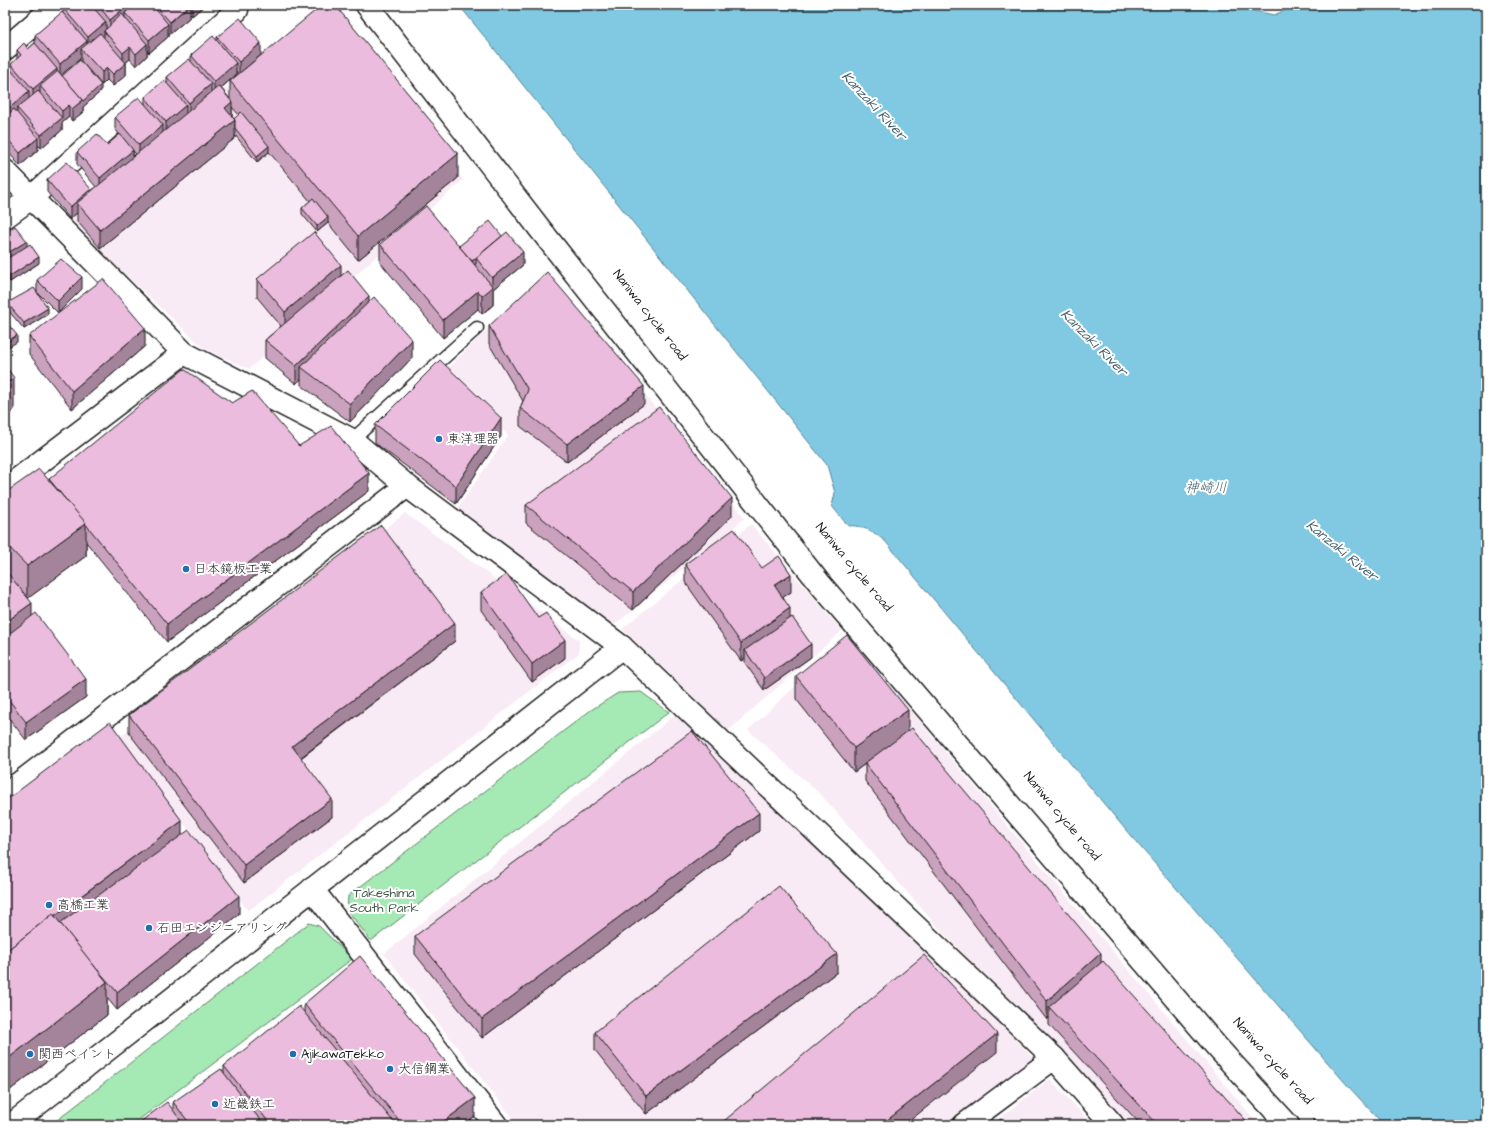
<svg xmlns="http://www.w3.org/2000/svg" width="1491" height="1130" font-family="'Architects Daughter','Klee One',sans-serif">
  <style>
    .built { fill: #f9ebf5 }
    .green { fill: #a5e9b4; stroke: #608268 }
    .water { fill: #81c9e2; stroke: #598493 }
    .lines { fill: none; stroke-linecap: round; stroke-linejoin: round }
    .service-casing { stroke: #1c1c1c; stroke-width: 15 }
    .minor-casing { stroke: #1c1c1c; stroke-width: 25 }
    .tertiary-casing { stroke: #1c1c1c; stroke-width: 25 }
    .path { stroke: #1c1c1c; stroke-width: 2.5; stroke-dasharray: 4 3; stroke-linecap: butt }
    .service { stroke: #fff; stroke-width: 12 }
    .minor { stroke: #fff; stroke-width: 22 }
    .tertiary { stroke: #fff; stroke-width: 22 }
    .wall { fill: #caa2be; stroke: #1c1c1c; fill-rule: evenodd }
    .shaded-wall { fill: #a4849b; stroke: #1c1c1c }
    .building { fill: #ebbcdd; stroke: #1c1c1c }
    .poi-dot { fill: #1f6fb2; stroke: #fff; stroke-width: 1.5 }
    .labels { text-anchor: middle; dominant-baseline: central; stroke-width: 4; stroke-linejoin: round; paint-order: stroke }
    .street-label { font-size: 13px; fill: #1c1c1c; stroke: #fff }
    .poi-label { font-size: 13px; fill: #1c1c1c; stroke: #fff; text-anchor: start }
    .park-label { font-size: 13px; fill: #455a4a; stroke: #fff }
    .water-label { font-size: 14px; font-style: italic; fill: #44616b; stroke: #fff }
  </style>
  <rect width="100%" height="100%" fill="#fff"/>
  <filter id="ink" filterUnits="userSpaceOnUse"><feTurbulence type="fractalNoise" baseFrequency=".025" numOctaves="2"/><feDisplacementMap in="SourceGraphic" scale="8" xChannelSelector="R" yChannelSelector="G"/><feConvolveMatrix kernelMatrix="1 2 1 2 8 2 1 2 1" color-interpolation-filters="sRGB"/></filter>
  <g filter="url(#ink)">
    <g class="built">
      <polygon points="321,8 463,180 249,369 205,349 69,222"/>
      <polygon points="545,272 745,518 612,627 457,509 508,435 442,374"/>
      <polygon points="405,513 579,640 579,653 248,911 120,737"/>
      <polygon points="751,524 842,631 728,731 622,629"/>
      <polygon points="849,637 1259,1125 1123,1125 936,925 822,796 748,730"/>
      <polygon points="681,710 858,872 1036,1061 952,1125 518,1125 384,954"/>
      <polygon points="1050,1079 1093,1125 990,1125"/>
    </g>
    <g class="green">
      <polygon points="641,692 669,712 371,941 347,910 348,896 591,710 618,693"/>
      <polygon points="309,923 319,926 352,959 132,1125 51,1125"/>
    </g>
    <path class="water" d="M459,5h767l48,10 24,-10h188v1120h-102l-36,-39 -218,-251 -245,-294c-10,-8 -23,-17 -37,-15l-16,-20 3,-13 -8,-28z"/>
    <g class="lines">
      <g class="service-casing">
        <polyline id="service" points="352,440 477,328"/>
      </g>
      <g class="minor-casing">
        <g id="minor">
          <polyline points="367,5 540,229 821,585 1217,1047 1288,1125"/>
          <polyline points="5,49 56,5"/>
          <polyline points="5,171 184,353 352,440 407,486 622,647 1054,1058 1113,1125"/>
          <polyline points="5,217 31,198 237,10 234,5"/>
          <polyline points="5,489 184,353"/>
          <polyline points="5,794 407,486"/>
          <polyline points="312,889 496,1125"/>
          <polyline points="964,1125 1054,1058"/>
        </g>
      </g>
      <g class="tertiary-casing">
        <polyline id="tertiary" points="11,1125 622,647"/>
      </g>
      <polyline class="path" points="1313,1119 1318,1125"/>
      <use href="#service" class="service"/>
      <use href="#minor" class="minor"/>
      <use href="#tertiary" class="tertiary"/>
    </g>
    <g class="wall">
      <polygon points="5,5 13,5 8,10 5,6"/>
      <polygon points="67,5 205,5 192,16 190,13 190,17 170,34 168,33 168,37 149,53 147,50 147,56 136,66 130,59 126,62 126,75 113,86 107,80 102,85 81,61 81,58 61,75 62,76 101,91 83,107 83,112 72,121 69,117 62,123 62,130 41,148 38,145 38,150 20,166 5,148 5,63 11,70 11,64 17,59 17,50 28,49 35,43 35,35 63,13 63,8"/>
      <path d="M217,37l44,18 197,123 -100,82 -30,-37 -11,9 -15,-18v-6l8,-7 -41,-49 -12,10 -22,-27v3l-135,110 -23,-27v-8l-7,6 -23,-27v-12l44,11 5,-4 -19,-23v-12l30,-7 12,-11 -4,-5v-12l30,-13v-7l22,-14v-6l24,-16v-6l26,-15zM236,71l2,3 -8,7v18l-9,-11 15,-13zM232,107l7,8 -5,4 -2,-2zM133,151l3,3 -3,2z"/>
      <polygon points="5,233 27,246 39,263 10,282 5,275"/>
      <polygon points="380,244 459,246 523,265 493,289 493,305 482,314 478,309 443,338 380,262"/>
      <polygon points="341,275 369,302 412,358 350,422 301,385 301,379 296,384 265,358 265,340 281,326 257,297 257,279"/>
      <polygon points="37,280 82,289 58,313 38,293 48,314 24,329 7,309 7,303 37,292"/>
      <polygon points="489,326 644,404 567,462 520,426 520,408 523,401 489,344"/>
      <polygon points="29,336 145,346 72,409 29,354"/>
      <polygon points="232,403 369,491 167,642 86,542 86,556 28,598 32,616 86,697 26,740 5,713 5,493 49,481 49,479"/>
      <polygon points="375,425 501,436 456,504 375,443"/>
      <polygon points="526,505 732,516 633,610 526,523"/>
      <polygon points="685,564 791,592 783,597 790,618 811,657 764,690 745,663 745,658 741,661 685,582"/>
      <polygon points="481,592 565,658 532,682 481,610"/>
      <polygon points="455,641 301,758 332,817 244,883 129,733 129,715"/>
      <polygon points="796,676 908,731 1101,964 1250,1125 1141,1125 1049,1025 1049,1017 1047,1020 865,781 865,764 854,772 796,699"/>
      <polygon points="5,801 182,835 239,914 117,1010 107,998 107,1015 5,1094"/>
      <polygon points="759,831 482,1038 415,954 415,936"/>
      <polygon points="837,972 646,1114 595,1050 595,1032"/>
      <polygon points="304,1004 475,1116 463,1125 136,1125 173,1111 173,1102 224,1074 224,1066 304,1012"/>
    </g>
    <g class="shaded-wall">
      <polygon points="8,5 13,5 8,10"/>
      <polygon points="129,5 141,5 129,15"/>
      <polygon points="190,5 190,17 170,34 170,22"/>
      <polygon points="192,5 205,5 192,16"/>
      <polygon points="127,6 127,14 125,13 125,19 110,32 110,20"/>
      <polygon points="106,22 106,34 104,31 104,37 88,50 88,37"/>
      <polygon points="168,24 168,37 149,53 149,40"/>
      <polygon points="87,41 87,53 81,49 81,58 60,76 60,64"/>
      <polygon points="261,43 261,55 239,74 239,62"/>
      <polygon points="147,44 147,56 136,66 136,54"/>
      <polygon points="130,47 130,59 123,65 123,53"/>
      <polygon points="126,63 126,75 113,86 113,74"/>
      <polygon points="236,63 236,75 214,94 214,82"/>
      <polygon points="107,68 107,80 102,85 102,72"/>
      <polygon points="57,69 57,81 40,86 40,95 33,102 33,89"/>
      <polygon points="211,84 211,97 189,115 189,103"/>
      <polygon points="101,85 101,91 83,107 83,112 72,121 72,109"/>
      <polygon points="29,91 29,104 17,108 17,114 5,124 5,112"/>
      <polygon points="232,102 232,120 225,108"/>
      <polygon points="69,105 69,117 62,123 62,130 41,148 41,135 62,118 62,111"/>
      <polygon points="186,105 186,117 166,134 166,122"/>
      <polygon points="235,120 235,138 100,248 100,230"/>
      <polygon points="163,125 163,137 139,157 139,145"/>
      <polygon points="38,138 38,150 20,166 20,153"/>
      <polygon points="269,146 269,152 257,162 257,156"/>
      <polygon points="133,150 133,162 100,190 100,178"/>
      <polygon points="458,154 458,178 358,260 358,236"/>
      <polygon points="91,189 91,202 77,203 77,213 70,219 70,207"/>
      <polygon points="6,208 6,215 5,215 5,209"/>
      <polygon points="328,217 328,223 317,232 317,226"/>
      <polygon points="502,236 476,258 476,264 472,267 472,261"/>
      <polygon points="27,241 27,247 5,262 5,255"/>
      <polygon points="523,252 523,265 493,289 493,305 482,314 482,296 492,287 492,278"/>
      <polygon points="39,257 39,263 10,282 10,276"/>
      <polygon points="341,265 341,283 285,330 285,312"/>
      <polygon points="82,277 82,289 58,313 58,301"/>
      <polygon points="478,291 478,309 443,338 443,320"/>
      <polygon points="369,296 369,314 301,367 301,379 296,384 296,366"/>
      <polygon points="48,308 48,314 24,329 24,323"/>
      <polygon points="145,328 145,346 72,409 72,391"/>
      <polygon points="17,335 17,342 5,349 5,343"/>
      <polygon points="412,340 412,358 350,422 350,404"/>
      <polygon points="14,378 14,410 5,417 5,384"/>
      <polygon points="644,386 644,404 567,462 567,444"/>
      <polygon points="501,418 501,436 456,504 456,486"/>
      <polygon points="369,473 369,491 167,642 167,624"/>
      <polygon points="732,498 732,516 633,610 633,592"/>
      <polygon points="86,523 86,556 27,599 27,566"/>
      <polygon points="791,574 791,592 774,603 774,585"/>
      <polygon points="32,603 32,622 6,640 6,622"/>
      <polygon points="790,608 790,626 745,650 745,658 741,661 741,643"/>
      <polygon points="455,623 455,641 292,764 292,746"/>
      <polygon points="565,640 565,658 532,682 532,664"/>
      <polygon points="811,644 811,657 764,690 764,678"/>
      <polygon points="86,679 86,697 26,740 26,722"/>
      <polygon points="908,710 908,733 865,763 865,764 854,772 854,748"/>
      <polygon points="332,799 332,817 244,883 244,865"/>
      <polygon points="759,813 759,831 482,1038 482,1019"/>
      <polygon points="182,821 182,839 58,931 5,953"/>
      <polygon points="239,896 239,914 117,1010 117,992"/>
      <polygon points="1101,953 1101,971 1049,1007 1049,1017 1047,1020 1047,1001"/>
      <polygon points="837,954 837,972 646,1114 646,1096"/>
      <polygon points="107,982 107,1015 5,1094 5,1061"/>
      <polygon points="997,1034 997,1052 904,1125 881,1125"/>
      <polygon points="475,1098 475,1116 463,1125 439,1125"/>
    </g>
    <g class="building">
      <polygon points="67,5 91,5 106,22 88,37 63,8"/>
      <polygon points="98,5 126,5 127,6 110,20"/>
      <polygon points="134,5 152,5 168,24 149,40 125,13"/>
      <polygon points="155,5 189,5 170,22"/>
      <polygon points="322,5 335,5 458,154 358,236 230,81"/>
      <polygon points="62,12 87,41 60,64 35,35"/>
      <polygon points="122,14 147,44 136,54 130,47 123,53 104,31"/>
      <polygon points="240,18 261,43 239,62 217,37"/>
      <polygon points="100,33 126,63 113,74 107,68 102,72 81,49"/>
      <polygon points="213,36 236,63 214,82 191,55"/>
      <polygon points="24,43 28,49 35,43 57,69 33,89 11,64 21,55 17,50"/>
      <polygon points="189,59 211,84 189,103 167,77"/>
      <polygon points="80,60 101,85 83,101 83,100 62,76"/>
      <polygon points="5,63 29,91 5,112"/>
      <polygon points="58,71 83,100 72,109 69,105 62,111 40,86"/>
      <polygon points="164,80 186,105 166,122 145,97"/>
      <polygon points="219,86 232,102 225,108 235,120 100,230 77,203"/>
      <polygon points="38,91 62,118 41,135 17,108"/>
      <polygon points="139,97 163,125 139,145 115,117"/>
      <polygon points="14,109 38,138 20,153 5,136 5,117"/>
      <polygon points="241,112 269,146 257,156 235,128 235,120 234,119"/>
      <polygon points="97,134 107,145 120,134 133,150 100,178 77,152"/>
      <polygon points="67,162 91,189 70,207 47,180"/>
      <polygon points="313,198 328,217 317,226 302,208"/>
      <polygon points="426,206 493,287 482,296 478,291 443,320 380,244"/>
      <polygon points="490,221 502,236 472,261 459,246"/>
      <polygon points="15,226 27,241 5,255 5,233"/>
      <polygon points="314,232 341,265 285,312 257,279"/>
      <polygon points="507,232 523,252 492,278 476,258"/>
      <polygon points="30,244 39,257 10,276 5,269 5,260"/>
      <polygon points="61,259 82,277 58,301 37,280"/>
      <polygon points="348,270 369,296 296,366 265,340"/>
      <polygon points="547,272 644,386 567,444 520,408 528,390 489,326"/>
      <polygon points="103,279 145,328 72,391 29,336"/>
      <polygon points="34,288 48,308 24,323 7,303"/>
      <polygon points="374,297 412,340 350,404 301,367"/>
      <polygon points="5,321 17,335 5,343"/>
      <polygon points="440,360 501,418 456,486 375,425"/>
      <polygon points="5,365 14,378 5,384"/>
      <polygon points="184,369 232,403 252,391 299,446 331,426 369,473 167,624 49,479"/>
      <polygon points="659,407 732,498 633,592 526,505"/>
      <polygon points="39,469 86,523 27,566 5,543 5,493"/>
      <polygon points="381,525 455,623 292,746 332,799 244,865 129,715"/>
      <polygon points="734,529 762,568 779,556 791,574 774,585 790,608 741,643 685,564"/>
      <polygon points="5,570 32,603 6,622 5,621"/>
      <polygon points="507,574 538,618 546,613 565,640 532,664 481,592"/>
      <polygon points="36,613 86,679 26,722 5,695 5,637"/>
      <polygon points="792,617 811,644 764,678 745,650"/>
      <polygon points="847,635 908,710 854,748 796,676"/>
      <polygon points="110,722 182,821 54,916 53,914 5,952 5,801"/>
      <polygon points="912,728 1101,953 1047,1001 865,763"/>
      <polygon points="692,731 759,813 482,1019 415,936"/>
      <polygon points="189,830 239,896 117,992 89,960 60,923"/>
      <polygon points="779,886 837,954 646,1096 595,1032"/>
      <polygon points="53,914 107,982 5,1061 5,952"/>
      <polygon points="924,955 997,1034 881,1125 719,1125"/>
      <polygon points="360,956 475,1098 439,1125 403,1125 304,1004"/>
      <polygon points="1103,961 1250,1125 1158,1125 1049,1007"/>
      <polygon points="299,1006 396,1125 271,1125 224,1066"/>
      <polygon points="221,1069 264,1125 191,1125 173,1102"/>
      <polygon points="167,1102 184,1125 136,1125"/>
      <polygon points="1001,1119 1006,1125 993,1125"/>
    </g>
  </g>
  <g class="poi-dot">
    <circle cx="439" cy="439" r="4"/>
    <circle cx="186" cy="569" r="4"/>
    <circle cx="49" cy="905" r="4"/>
    <circle cx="149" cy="928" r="4"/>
    <circle cx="30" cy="1054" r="4"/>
    <circle cx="293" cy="1054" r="4"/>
    <circle cx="390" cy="1069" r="4"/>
    <circle cx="215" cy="1104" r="4"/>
  </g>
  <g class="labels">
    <g class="street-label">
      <text transform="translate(650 315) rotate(52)">Naniwa cycle road</text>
      <text transform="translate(854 567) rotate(50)">Naniwa cycle road</text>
      <text transform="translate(1062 816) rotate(50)">Naniwa cycle road</text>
      <text transform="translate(1273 1061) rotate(48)">Naniwa cycle road</text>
    </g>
    <g class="poi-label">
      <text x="447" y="439">東洋理器</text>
      <text x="194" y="569">日本鏡板工業</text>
      <text x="57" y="905">高橋工業</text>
      <text x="157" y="928">石田エンジニアリング</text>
      <text x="38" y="1054">関西ペイント</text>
      <text x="301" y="1054">AjikawaTekko</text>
      <text x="398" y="1069">大信鋼業</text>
      <text x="223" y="1104">近畿鉄工</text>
    </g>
    <g class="park-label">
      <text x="384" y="893">Takeshima<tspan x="384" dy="15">South Park</tspan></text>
    </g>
    <g class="water-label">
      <text transform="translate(874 106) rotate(47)">Kanzaki River</text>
      <text transform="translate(1094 343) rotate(45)">Kanzaki River</text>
      <text x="1206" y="488">神崎川</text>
      <text transform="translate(1342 551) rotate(39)">Kanzaki River</text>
    </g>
  </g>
  <rect width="1491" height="1130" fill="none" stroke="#fff" stroke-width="20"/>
  <rect x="10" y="10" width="1471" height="1110" fill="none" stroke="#1c1c1c" stroke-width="1.5" filter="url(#ink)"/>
</svg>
